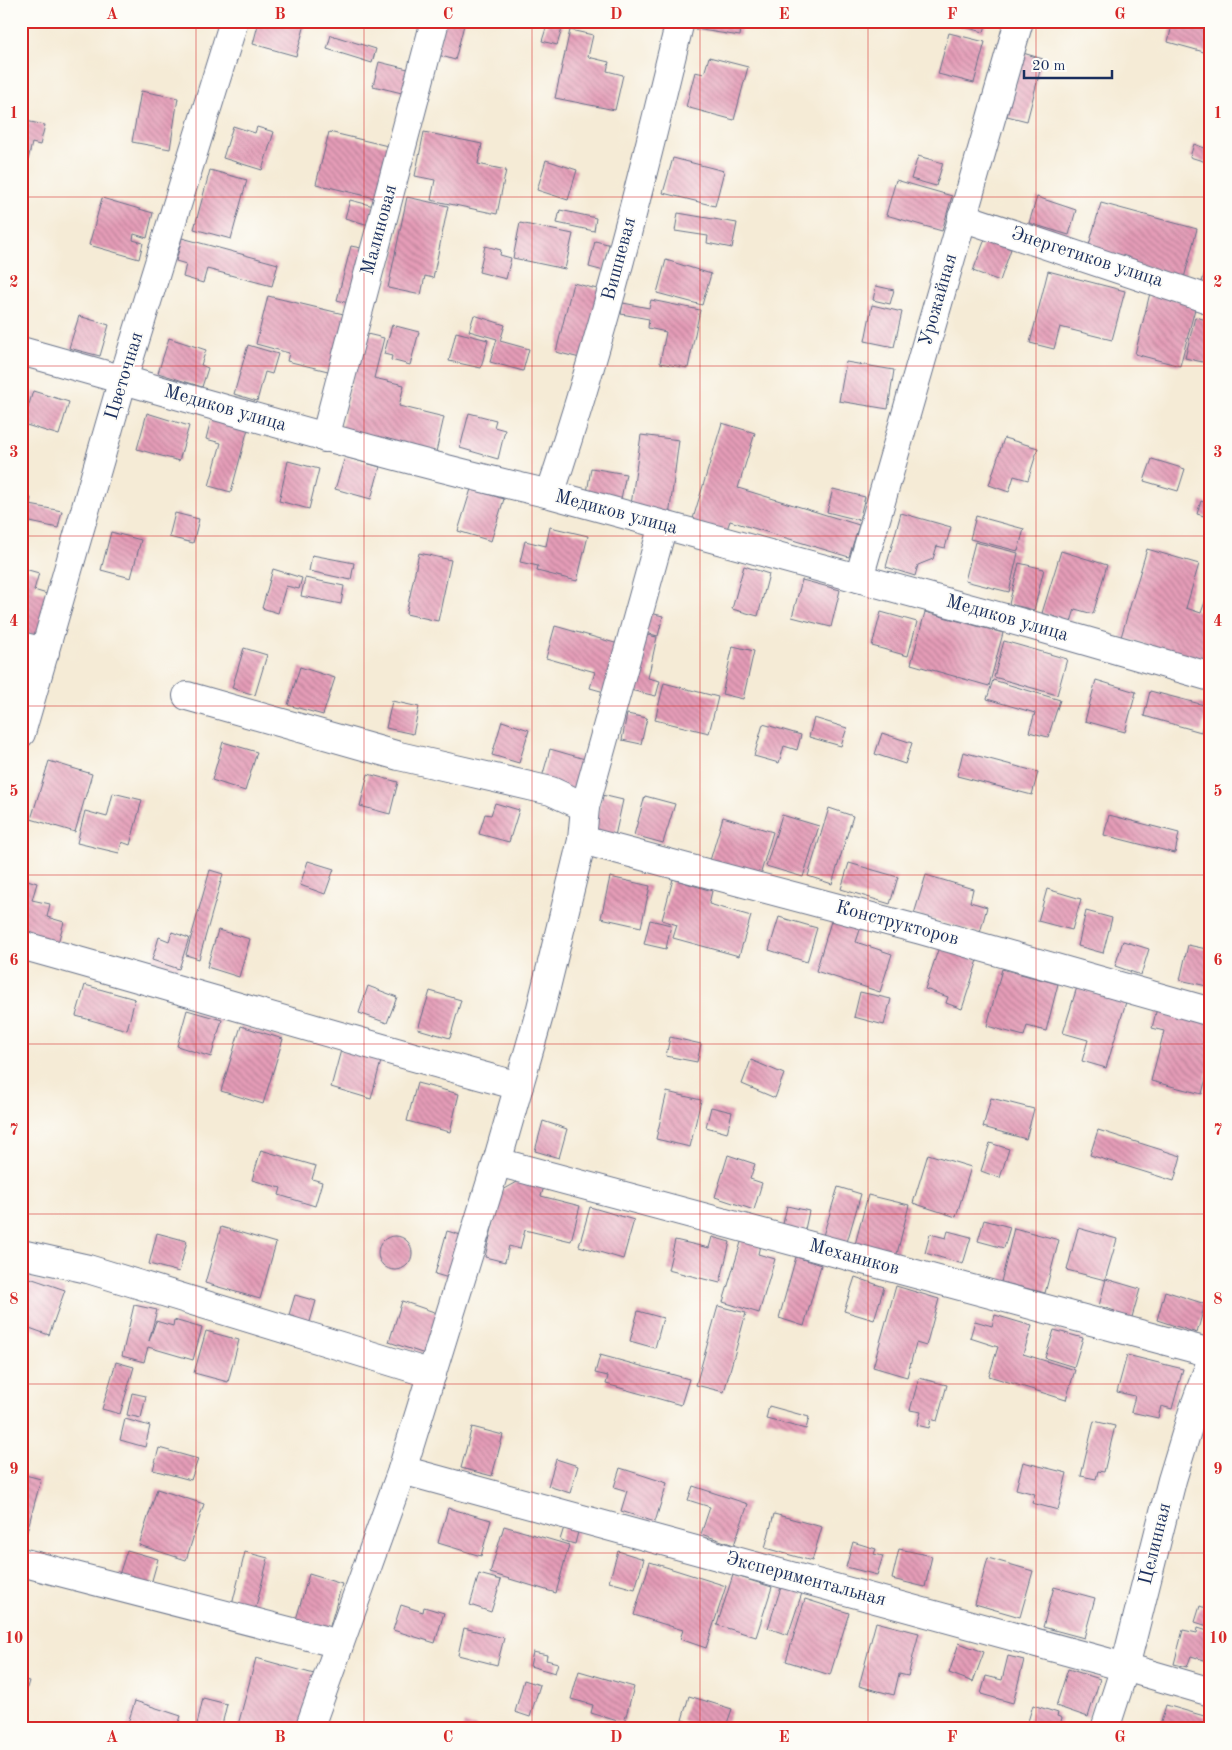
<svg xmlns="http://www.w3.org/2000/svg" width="1232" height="1750" font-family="'Old Standard TT',serif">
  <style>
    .building { fill: url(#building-back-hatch) }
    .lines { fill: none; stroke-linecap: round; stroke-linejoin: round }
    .minor-casing { stroke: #677188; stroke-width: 30 }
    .minor { stroke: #fff; stroke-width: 28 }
    .grid { fill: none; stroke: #d62828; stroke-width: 1; stroke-opacity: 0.55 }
    .labels { text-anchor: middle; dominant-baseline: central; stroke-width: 4; stroke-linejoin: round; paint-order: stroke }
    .street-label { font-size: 19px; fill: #1b2f5e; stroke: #fdfcf7 }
    .neatline { fill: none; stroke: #d62828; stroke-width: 2 }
    .grid-label { font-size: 16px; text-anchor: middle; font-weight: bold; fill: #d62828 }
  </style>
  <defs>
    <pattern id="building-back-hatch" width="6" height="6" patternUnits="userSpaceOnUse" patternTransform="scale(1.25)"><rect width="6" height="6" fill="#e59cb7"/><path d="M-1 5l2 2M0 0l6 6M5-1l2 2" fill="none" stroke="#b98098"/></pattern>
  </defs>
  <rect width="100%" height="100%" fill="#fdfcf7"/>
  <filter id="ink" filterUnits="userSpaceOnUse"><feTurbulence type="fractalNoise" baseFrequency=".02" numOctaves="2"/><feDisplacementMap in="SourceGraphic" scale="10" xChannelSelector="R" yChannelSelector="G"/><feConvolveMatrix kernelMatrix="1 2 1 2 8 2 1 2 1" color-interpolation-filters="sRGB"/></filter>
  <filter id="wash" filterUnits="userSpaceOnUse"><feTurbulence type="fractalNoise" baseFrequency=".0096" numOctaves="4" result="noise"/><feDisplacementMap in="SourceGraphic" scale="20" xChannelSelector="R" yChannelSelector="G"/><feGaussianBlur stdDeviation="1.12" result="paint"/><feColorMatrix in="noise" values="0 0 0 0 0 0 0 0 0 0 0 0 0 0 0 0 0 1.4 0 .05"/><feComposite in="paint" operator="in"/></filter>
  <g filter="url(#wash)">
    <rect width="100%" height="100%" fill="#f5ebd6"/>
    <g id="blocks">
      <g class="building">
        <polygon points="259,21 306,21 296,56 253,44"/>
        <polygon points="445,21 465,21 455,60 435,54"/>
        <polygon points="696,21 742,21 740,36 695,29"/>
        <polygon points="947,21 987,21 984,32 947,23"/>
        <polygon points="1173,21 1211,21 1211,54 1168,42"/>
        <polygon points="548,22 563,26 557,45 542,41"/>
        <polygon points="570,30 593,35 588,57 609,62 607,71 623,75 615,110 555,98"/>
        <polygon points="949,33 985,42 974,83 938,74"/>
        <polygon points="331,35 376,49 372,63 327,49"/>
        <polygon points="1023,53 1043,59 1027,121 1007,116"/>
        <polygon points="709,57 748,67 734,120 686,107 695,72 704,74"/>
        <polygon points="379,62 412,70 406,94 373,86"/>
        <polygon points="141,91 178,98 170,149 132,142"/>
        <polygon points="21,120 45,125 40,145 32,143 28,160 21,159"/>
        <polygon points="233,126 255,133 257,127 274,132 262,170 223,158"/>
        <polygon points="329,132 392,147 379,199 316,184"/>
        <polygon points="424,132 482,144 478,164 506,170 497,214 431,200 435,180 415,176"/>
        <polygon points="1194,144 1210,150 1206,162 1190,157"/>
        <polygon points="918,156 943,163 936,186 911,179"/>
        <polygon points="673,158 724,171 715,206 663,193"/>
        <polygon points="546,160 577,170 568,200 537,190"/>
        <polygon points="210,170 247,180 231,239 194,229"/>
        <polygon points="896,180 952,196 942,231 886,215"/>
        <polygon points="407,197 448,206 433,278 425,276 421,295 388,288"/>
        <polygon points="1037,197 1076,210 1069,235 1029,223"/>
        <polygon points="102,198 153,213 147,238 134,234 133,240 143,243 139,259 89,245"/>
        <polygon points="350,200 374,206 369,225 345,218"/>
        <polygon points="1101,203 1197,229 1184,278 1087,252"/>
        <polygon points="560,210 596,218 594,231 557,223"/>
        <polygon points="678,213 737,223 732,248 707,243 708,236 675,231"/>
        <polygon points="520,223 573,234 565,269 513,258"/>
        <polygon points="182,238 278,264 272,286 207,269 203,283 183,277 186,264 176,261"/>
        <polygon points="985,239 1011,249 1000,281 973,271"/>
        <polygon points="595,241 612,245 604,271 589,267"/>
        <polygon points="351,246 366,249 352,304 337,300"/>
        <polygon points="485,246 501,250 500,255 511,258 506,279 479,272"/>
        <polygon points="1209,257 1211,258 1211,285 1202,282"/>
        <polygon points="666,260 711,274 702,305 657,293"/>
        <polygon points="1048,271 1125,291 1112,340 1060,327 1054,349 1030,343"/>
        <polygon points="573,283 601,290 584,359 556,352"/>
        <polygon points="876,286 894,290 890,304 873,300"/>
        <polygon points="1150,293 1196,305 1180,366 1135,354"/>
        <polygon points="268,296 356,317 336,373 287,361 289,353 256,344"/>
        <polygon points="651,300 700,310 688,368 660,363 666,332 648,328 649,319 621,314 623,303 649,308"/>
        <polygon points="872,305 902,312 894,347 865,341"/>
        <polygon points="474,315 505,325 500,341 529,349 523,371 490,362 497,339 469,331"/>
        <polygon points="79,316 109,325 100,356 69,348"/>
        <polygon points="1195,317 1211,321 1211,364 1185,358"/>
        <polygon points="392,325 419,332 410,365 391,360 392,356 384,354"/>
        <polygon points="456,332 488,340 481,368 449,361"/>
        <polygon points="363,333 384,338 374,378 404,385 399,406 444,417 436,452 341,430"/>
        <polygon points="169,338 206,350 201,365 208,368 202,387 158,373"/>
        <polygon points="248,345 278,354 272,374 265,372 257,401 234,394"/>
        <polygon points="846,362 894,370 888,409 839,401"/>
        <polygon points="33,391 69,402 59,435 23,424"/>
        <polygon points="213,411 250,421 231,492 209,486 221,443 206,439"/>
        <polygon points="147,413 189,426 179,461 137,449"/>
        <polygon points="469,413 496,420 494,427 505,430 498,459 460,448"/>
        <polygon points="722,423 755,433 738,488 859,525 849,557 730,521 726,532 692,522"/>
        <polygon points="641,435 679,440 669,517 630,512"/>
        <polygon points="1004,438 1038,448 1028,480 1014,476 1009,492 989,485"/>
        <polygon points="345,457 380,467 371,499 335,489"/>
        <polygon points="1152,459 1185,469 1178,491 1144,481"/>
        <polygon points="288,461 319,469 309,509 279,501"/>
        <polygon points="591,468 626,474 621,499 587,493"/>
        <polygon points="471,489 504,499 491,541 458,531"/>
        <polygon points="833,489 865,497 859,520 827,512"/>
        <polygon points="21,496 31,498 30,505 62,511 58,528 21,520"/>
        <polygon points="1201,501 1211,505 1211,518 1197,514"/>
        <polygon points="175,513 199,519 193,543 169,537"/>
        <polygon points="901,513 951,527 945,548 937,546 933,559 918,565 915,576 886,567"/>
        <polygon points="976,516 1024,529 1018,551 970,539"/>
        <polygon points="550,527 588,536 577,581 537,571 538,566 520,562 525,541 546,546"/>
        <polygon points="111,532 141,540 131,578 101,570"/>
        <polygon points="975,542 1018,553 1009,592 965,581"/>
        <polygon points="1147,549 1199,564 1186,608 1201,613 1206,599 1211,601 1211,664 1121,637"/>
        <polygon points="1061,551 1107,565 1093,614 1075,609 1071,622 1042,613"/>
        <polygon points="419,553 451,560 438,621 406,614"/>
        <polygon points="312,555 354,563 351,580 309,571"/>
        <polygon points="1019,563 1044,569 1034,610 1009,604"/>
        <polygon points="744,566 769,574 758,616 732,609"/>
        <polygon points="21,568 39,573 34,590 50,595 38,637 21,632"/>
        <polygon points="273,569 302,578 299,589 286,586 278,613 262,608"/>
        <polygon points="305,578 344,586 341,604 301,596"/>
        <polygon points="802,580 840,590 831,627 792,617"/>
        <polygon points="646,612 663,616 658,636 641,632"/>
        <polygon points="881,612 917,622 908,656 872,646"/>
        <polygon points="925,612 1003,633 989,686 911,664"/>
        <polygon points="555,626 622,645 608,693 590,688 595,672 546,658"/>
        <polygon points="642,634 657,637 648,678 660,681 656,696 630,690"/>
        <polygon points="1004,641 1067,659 1057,695 994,677"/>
        <polygon points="733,646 754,651 743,699 722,694"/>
        <polygon points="244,648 267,655 255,695 232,688"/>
        <polygon points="300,667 335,678 323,715 288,705"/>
        <polygon points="993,680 1060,700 1048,737 1029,732 1035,713 987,699"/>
        <polygon points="1096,680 1136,692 1125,732 1085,721"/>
        <polygon points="664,683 718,697 709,733 655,720"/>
        <polygon points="1150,691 1208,706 1201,732 1144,716"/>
        <polygon points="392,701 419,707 413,734 386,728"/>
        <polygon points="627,714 647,718 641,744 622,740"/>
        <polygon points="814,718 847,728 841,746 809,737"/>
        <polygon points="502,721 529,730 519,763 492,755"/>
        <polygon points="763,724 801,735 797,750 784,746 779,763 754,756"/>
        <polygon points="882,733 912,743 905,764 875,754"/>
        <polygon points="223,742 257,752 245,791 212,780"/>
        <polygon points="550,749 585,759 576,791 541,781"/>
        <polygon points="963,752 1038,772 1032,795 957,776"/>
        <polygon points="49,761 92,774 75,832 31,819"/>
        <polygon points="368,774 398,782 390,814 360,806"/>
        <polygon points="113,793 142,800 130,845 122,842 119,853 77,843 85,811 107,817"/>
        <polygon points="602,795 623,800 615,836 593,831"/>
        <polygon points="645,796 675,804 663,843 634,835"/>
        <polygon points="495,803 519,810 509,842 479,834 485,814 491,815"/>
        <polygon points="829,808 853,816 832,884 808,876"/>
        <polygon points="782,815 819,826 803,877 766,866"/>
        <polygon points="1109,815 1179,833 1175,853 1104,835"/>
        <polygon points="723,817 773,832 759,879 709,864"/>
        <polygon points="308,861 334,869 325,894 300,885"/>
        <polygon points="849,863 898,877 890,904 841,889"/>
        <polygon points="210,870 223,874 199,959 186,955"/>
        <polygon points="926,875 973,889 970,902 987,907 980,933 914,914"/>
        <polygon points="610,877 650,886 641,927 601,918"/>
        <polygon points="21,878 37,883 32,900 50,904 47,917 64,922 58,943 21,933"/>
        <polygon points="673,879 712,891 709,904 751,916 739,956 673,938 677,925 662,920"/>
        <polygon points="1047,889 1081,899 1072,930 1038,921"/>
        <polygon points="1086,911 1112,918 1103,953 1078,946"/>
        <polygon points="779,917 817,928 807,962 769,950"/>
        <polygon points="832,918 861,927 856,942 892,954 880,992 816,971"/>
        <polygon points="650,920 671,925 666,949 644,944"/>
        <polygon points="218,930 250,939 239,977 207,967"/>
        <polygon points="172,932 189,938 179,969 152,960 159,937 169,941"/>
        <polygon points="1123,941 1149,949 1141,975 1115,966"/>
        <polygon points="1188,945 1211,950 1211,987 1180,980"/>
        <polygon points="939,947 978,960 962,1009 946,1003 948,997 925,989"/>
        <polygon points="1002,969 1058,984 1046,1031 1027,1026 1024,1036 987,1026"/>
        <polygon points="21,972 25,973 22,985 21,985"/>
        <polygon points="85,985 135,999 127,1030 76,1016"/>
        <polygon points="368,986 397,997 387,1023 359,1013"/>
        <polygon points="1077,987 1126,1002 1106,1068 1082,1061 1088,1040 1063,1033"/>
        <polygon points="430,991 461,1000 450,1038 418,1029"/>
        <polygon points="860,992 891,999 884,1025 854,1017"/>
        <polygon points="1157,1008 1211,1022 1211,1058 1202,1094 1151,1081 1164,1031 1152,1028"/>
        <polygon points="187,1010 222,1020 211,1057 177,1046"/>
        <polygon points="241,1026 283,1039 263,1104 221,1091"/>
        <polygon points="670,1037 701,1044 697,1062 666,1056"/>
        <polygon points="341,1050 381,1061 371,1099 331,1087"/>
        <polygon points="751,1060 784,1074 775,1098 742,1084"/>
        <polygon points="417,1083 459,1094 450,1132 407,1121"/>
        <polygon points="667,1092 701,1100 690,1147 656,1139"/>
        <polygon points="991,1098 1034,1109 1026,1139 983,1127"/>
        <polygon points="711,1107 732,1112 727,1133 706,1127"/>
        <polygon points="543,1121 567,1129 559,1158 535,1151"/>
        <polygon points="1098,1130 1181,1156 1174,1181 1090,1155"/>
        <polygon points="990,1143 1009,1149 1000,1178 981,1171"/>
        <polygon points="261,1150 316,1166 312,1179 322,1182 315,1206 279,1195 281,1188 252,1180"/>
        <polygon points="928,1154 971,1167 956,1217 913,1203"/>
        <polygon points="728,1155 755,1164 750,1179 762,1183 754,1210 715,1197"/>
        <polygon points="519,1181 544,1187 541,1196 580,1206 571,1241 525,1230 520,1249 509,1246 505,1262 485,1257 501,1191"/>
        <polygon points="838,1187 861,1194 845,1249 821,1242"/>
        <polygon points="868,1195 909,1205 895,1262 853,1252"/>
        <polygon points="787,1206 809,1211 804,1234 782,1228"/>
        <polygon points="590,1207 634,1220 623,1259 579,1246"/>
        <polygon points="984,1220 1010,1227 1004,1248 978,1241"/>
        <polygon points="221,1227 276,1243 260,1299 205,1283"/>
        <polygon points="1014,1228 1059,1240 1045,1293 1001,1282"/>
        <polygon points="1078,1228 1117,1239 1105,1280 1067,1270"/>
        <polygon points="447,1231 468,1237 456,1280 435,1274"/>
        <polygon points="948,1231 971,1237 963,1264 925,1253 930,1234 946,1238"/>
        <polygon points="157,1233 187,1241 179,1272 149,1264"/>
        <circle cx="395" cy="1253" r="17"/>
        <polygon points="712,1237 730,1242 720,1283 668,1270 675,1240 709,1248"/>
        <polygon points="742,1239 760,1245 758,1254 775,1259 759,1313 723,1302"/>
        <polygon points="796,1257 821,1265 804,1326 779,1318"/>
        <polygon points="21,1275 65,1290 49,1335 21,1325"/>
        <polygon points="855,1277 884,1287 874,1320 844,1311"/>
        <polygon points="1106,1279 1140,1289 1130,1324 1112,1319 1115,1311 1099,1306"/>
        <polygon points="896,1286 939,1299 926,1346 916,1343 907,1377 873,1367"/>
        <polygon points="1165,1291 1205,1304 1197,1333 1157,1320"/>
        <polygon points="295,1295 316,1301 309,1325 288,1318"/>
        <polygon points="402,1301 440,1314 428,1355 389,1342"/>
        <polygon points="134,1305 157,1310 149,1341 156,1321 173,1326 174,1320 202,1328 193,1360 148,1347 144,1362 122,1356"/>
        <polygon points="718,1306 746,1313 724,1392 696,1385"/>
        <polygon points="638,1311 663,1318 655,1348 630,1341"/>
        <polygon points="995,1315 1032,1326 1023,1354 1075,1370 1066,1400 989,1376 998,1347 970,1338 975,1321 992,1326"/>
        <polygon points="1054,1330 1083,1338 1074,1367 1045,1358"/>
        <polygon points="206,1331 239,1340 228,1382 194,1373"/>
        <polygon points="600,1355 689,1379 681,1405 606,1384 608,1376 595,1373"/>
        <polygon points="1127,1355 1183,1369 1172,1409 1161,1406 1158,1418 1131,1412 1135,1396 1117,1392"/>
        <polygon points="116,1362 134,1367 120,1414 102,1409"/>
        <polygon points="919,1378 947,1385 937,1421 931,1419 929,1428 917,1425 921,1412 910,1410"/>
        <polygon points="132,1393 146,1396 141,1418 127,1415"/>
        <polygon points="769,1406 809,1417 806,1429 766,1419"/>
        <polygon points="125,1419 150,1426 145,1447 120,1440"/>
        <polygon points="1094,1421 1115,1426 1104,1472 1098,1471 1096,1479 1081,1476"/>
        <polygon points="472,1427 503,1435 492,1476 461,1468"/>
        <polygon points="159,1448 198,1459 191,1480 153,1470"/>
        <polygon points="556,1459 578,1466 570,1493 548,1486"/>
        <polygon points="1023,1462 1067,1473 1058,1510 1032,1503 1035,1494 1016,1489"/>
        <polygon points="620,1468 667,1483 655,1522 621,1511 627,1491 614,1487"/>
        <polygon points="21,1474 41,1479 25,1539 21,1539"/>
        <polygon points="693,1486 748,1504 734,1545 701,1534 710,1507 688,1500"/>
        <polygon points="157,1489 204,1504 186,1560 139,1545"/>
        <polygon points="448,1508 491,1520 481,1556 438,1543"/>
        <polygon points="1210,1509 1211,1509 1211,1523 1206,1522"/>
        <polygon points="774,1514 822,1527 812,1561 765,1548"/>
        <polygon points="565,1524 579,1528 575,1544 560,1540"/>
        <polygon points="504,1526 569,1545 556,1593 490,1573"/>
        <polygon points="853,1542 876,1549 874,1554 883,1556 877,1575 846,1567"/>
        <polygon points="899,1549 932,1556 925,1587 892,1579"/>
        <polygon points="127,1550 158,1559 149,1591 117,1581"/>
        <polygon points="618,1551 644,1559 635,1589 609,1582"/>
        <polygon points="245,1552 268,1558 255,1611 232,1605"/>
        <polygon points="988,1558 1033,1571 1020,1617 975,1604"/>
        <polygon points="650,1562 726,1586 706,1648 680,1639 683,1630 634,1615"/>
        <polygon points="309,1574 342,1584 328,1633 295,1623"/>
        <polygon points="479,1574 501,1580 491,1612 470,1605"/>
        <polygon points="733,1575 772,1587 756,1637 717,1625"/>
        <polygon points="782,1584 803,1590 788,1635 768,1628"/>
        <polygon points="1054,1587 1095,1598 1084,1638 1043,1627"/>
        <polygon points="805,1599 849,1613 830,1675 786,1661"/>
        <polygon points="401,1605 423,1612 424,1607 444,1613 435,1643 393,1630"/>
        <polygon points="1200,1606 1211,1610 1211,1627 1195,1622"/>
        <polygon points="876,1622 919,1633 908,1676 899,1674 894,1695 859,1686"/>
        <polygon points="464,1628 504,1638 497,1665 458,1655"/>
        <polygon points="1198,1628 1211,1632 1211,1662 1191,1656 1187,1667 1174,1664 1183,1630 1197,1633"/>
        <polygon points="959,1643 984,1652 973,1682 949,1673"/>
        <polygon points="533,1652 547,1655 546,1660 558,1663 555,1673 530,1666"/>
        <polygon points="1008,1656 1024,1660 1013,1703 981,1694 986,1676 1002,1680"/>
        <polygon points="256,1658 314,1674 299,1729 253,1729 238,1725"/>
        <polygon points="1068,1669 1100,1679 1088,1717 1056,1706"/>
        <polygon points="579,1671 634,1687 624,1723 591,1713 593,1705 571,1699"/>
        <polygon points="21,1679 29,1681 22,1704 21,1704"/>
        <polygon points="524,1680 540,1685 530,1717 515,1712"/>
        <polygon points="689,1696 732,1709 725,1729 711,1729 682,1720"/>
        <polygon points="203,1698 227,1704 221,1729 196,1729"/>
        <polygon points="135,1701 181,1716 177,1729 126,1729"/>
        <polygon points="1033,1705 1058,1713 1057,1716 1062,1718 1059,1729 1026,1728"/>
        <polygon points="1166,1705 1211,1718 1210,1729 1159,1729"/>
        <polygon points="464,1723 479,1728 479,1729 462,1729"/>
      </g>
    </g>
  </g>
  <g filter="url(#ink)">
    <use href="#blocks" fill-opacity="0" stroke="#677188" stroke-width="1"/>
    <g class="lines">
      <g class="minor-casing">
        <g id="minor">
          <polyline points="962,217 1211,300"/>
          <path d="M21,351c176,49 350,102 529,143l484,132 177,51"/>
          <polyline points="325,438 435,21"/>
          <path d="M550,494c52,-155 92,-314 130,-473"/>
          <polyline points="859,578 1019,21"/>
          <polyline points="21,646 45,652"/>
          <polyline points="187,696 399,756 551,791 585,807"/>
          <polyline points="21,733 123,379 234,21"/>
          <polyline points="582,840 921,930 1211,1012"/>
          <path d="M21,945c166,46 331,96 498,141"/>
          <polyline points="497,1162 1211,1353"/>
          <polyline points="21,1254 88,1269 432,1374"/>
          <polyline points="402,1470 1125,1667 1211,1692"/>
          <polyline points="21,1562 339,1644"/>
          <polyline points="309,1729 402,1470 497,1162 540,1012 582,840 585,807 663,525"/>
          <polyline points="1105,1729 1125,1667 1172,1480 1193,1411 1211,1361"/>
        </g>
      </g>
      <use href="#minor" class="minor"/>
    </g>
  </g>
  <path class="grid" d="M196,21v1708M364,21v1708M532,21v1708M700,21v1708M868,21v1708M1036,21v1708M21,197h1190M21,366h1190M21,536h1190M21,706h1190M21,875h1190M21,1044h1190M21,1214h1190M21,1384h1190M21,1553h1190"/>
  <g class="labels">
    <g class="street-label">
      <text transform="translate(380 230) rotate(-75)">Малиновая</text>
      <text transform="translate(1087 258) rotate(18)">Энергетиков улица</text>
      <text transform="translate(620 259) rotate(-75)">Вишневая</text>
      <text transform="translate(939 300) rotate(-74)">Урожайная</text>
      <text transform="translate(125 376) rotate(-73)">Цветочная</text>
      <text transform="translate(225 409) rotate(16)">Медиков улица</text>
      <text transform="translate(616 513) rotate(15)">Медиков улица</text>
      <text transform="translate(1007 619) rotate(16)">Медиков улица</text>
      <text transform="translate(897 924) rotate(15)">Конструкторов</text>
      <text transform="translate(854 1258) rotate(15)">Механиков</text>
      <text transform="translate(1156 1544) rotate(-76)">Целинная</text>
      <text transform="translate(806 1580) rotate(15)">Экспериментальная</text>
    </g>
  </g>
  <rect width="1232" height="1750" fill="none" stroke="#fdfcf7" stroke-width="55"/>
  <path d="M1024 70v8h88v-8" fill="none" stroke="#1b2f5e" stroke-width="2.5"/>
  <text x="1032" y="70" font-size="15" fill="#1b2f5e" stroke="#fdfcf7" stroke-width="4" paint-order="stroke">20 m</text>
  <rect x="28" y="28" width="1176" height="1694" class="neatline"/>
  <g class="grid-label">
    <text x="112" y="19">A</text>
    <text x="280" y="19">B</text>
    <text x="448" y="19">C</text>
    <text x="616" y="19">D</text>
    <text x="784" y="19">E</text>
    <text x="952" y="19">F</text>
    <text x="1120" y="19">G</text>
    <text x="14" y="118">1</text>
    <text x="1218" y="118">1</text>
    <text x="14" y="287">2</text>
    <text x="1218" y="287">2</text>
    <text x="14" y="457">3</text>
    <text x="1218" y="457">3</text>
    <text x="14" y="626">4</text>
    <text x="1218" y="626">4</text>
    <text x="14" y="796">5</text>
    <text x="1218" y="796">5</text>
    <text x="14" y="965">6</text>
    <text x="1218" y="965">6</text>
    <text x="14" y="1135">7</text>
    <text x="1218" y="1135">7</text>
    <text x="14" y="1304">8</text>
    <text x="1218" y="1304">8</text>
    <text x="14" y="1474">9</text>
    <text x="1218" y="1474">9</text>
    <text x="14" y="1643">10</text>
    <text x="1218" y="1643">10</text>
    <text x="112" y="1742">A</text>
    <text x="280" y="1742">B</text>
    <text x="448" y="1742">C</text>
    <text x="616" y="1742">D</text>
    <text x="784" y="1742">E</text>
    <text x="952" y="1742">F</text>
    <text x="1120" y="1742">G</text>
  </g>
</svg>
